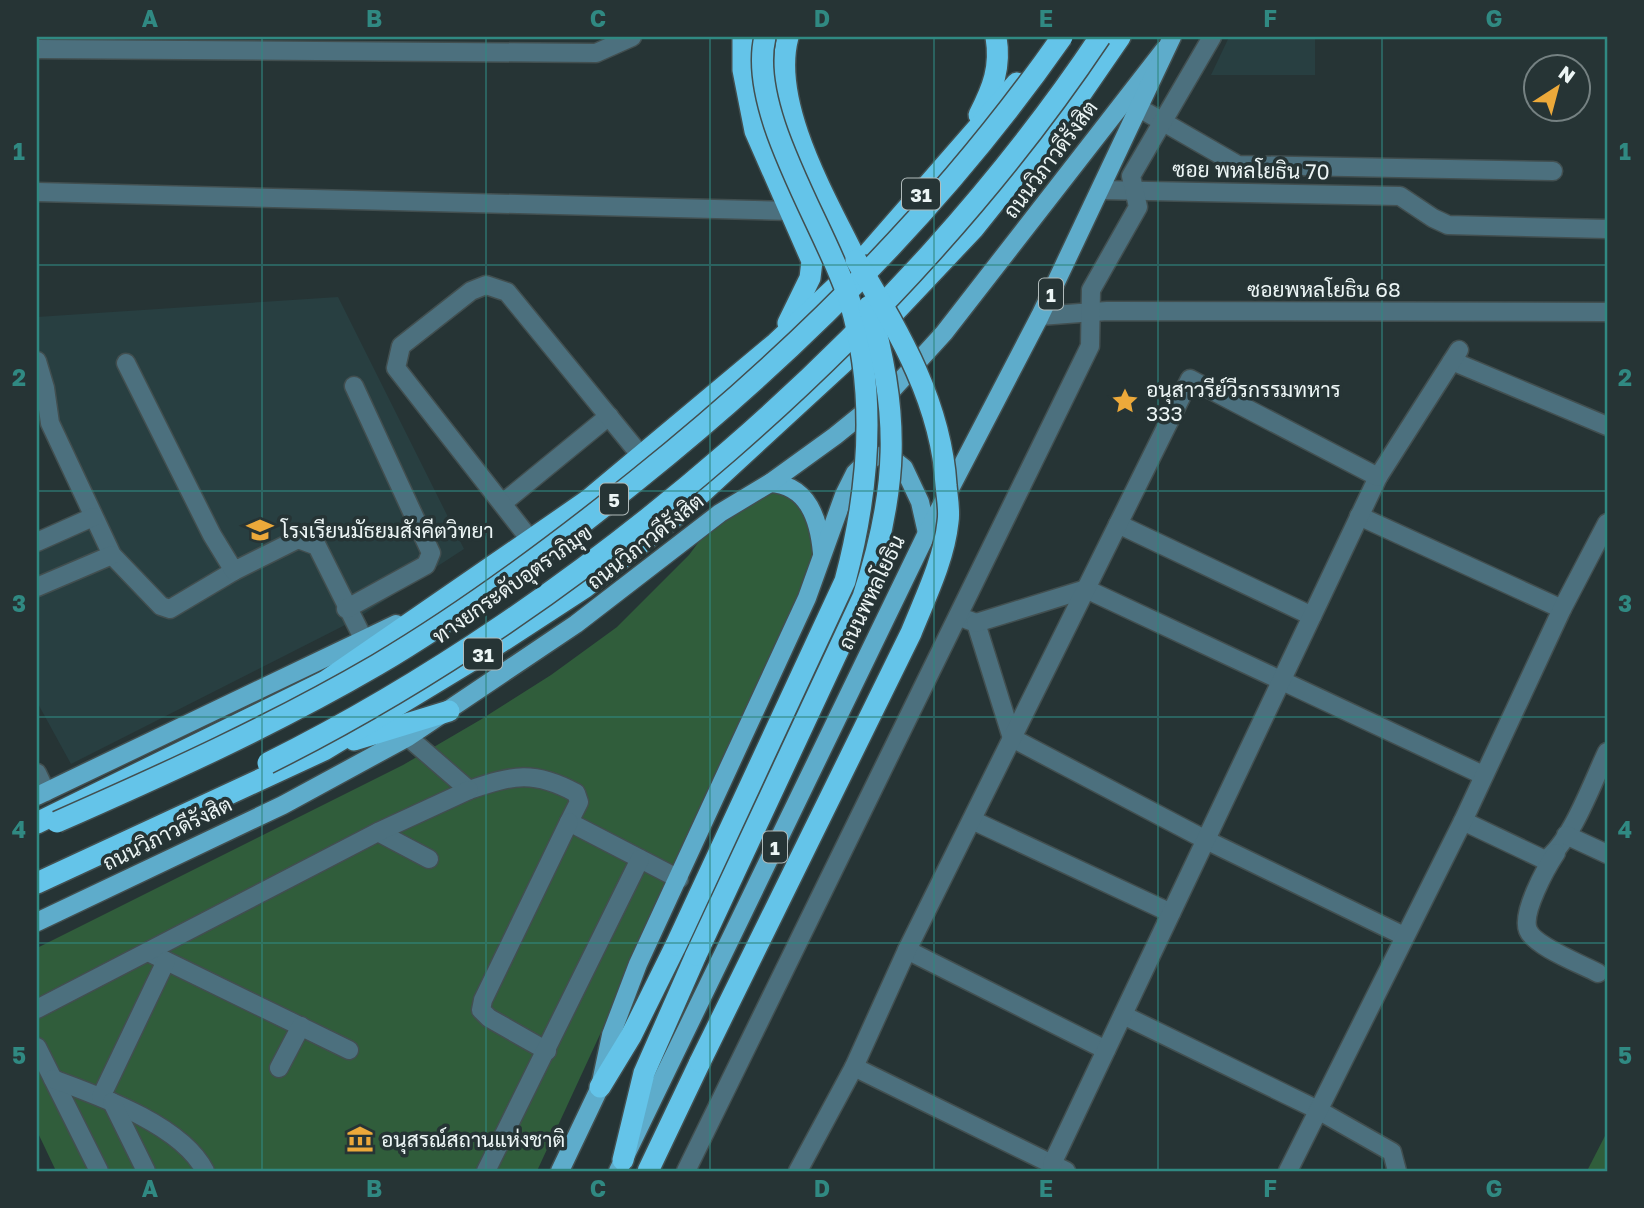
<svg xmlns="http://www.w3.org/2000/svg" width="1644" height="1208" font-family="'Golos Text',Sarabun,sans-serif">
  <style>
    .built { fill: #283f41 }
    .green { fill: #305d3b }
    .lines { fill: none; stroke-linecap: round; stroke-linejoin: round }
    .minor-casing { stroke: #424f50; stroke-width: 21 }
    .major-casing { stroke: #424f50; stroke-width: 21 }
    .highway-casing { stroke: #424f50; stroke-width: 24 }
    .minor { stroke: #4c707e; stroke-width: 18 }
    .major { stroke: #5eaccb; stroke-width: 18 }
    .highway { stroke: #64c4e9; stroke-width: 21 }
    .highway-bridge-casing { stroke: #424f50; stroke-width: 24; stroke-linecap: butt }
    .highway-bridge { stroke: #64c4e9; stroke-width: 21 }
    .grid { fill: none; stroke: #308982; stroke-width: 2; stroke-opacity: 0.55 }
    .labels { text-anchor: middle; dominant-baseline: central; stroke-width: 7; stroke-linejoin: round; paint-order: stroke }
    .shield { fill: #263435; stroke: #b1bbbb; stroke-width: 2 }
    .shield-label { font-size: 19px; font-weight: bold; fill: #ecf5f5 }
    .street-label { font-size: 21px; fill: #ecf5f5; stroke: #263435 }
    .poi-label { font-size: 21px; fill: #ecf5f5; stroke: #263435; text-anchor: start }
    .neatline { fill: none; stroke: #308982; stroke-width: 2.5 }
    .grid-label { font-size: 23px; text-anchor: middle; font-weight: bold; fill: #308982 }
  </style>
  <rect width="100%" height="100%" fill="#263435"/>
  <g class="built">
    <polygon points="1229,37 1315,37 1315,75 1211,75"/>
    <polygon points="338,297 464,549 353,621 71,764 37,702 37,542 93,517 37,361 37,317"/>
  </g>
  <g class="green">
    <polygon points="785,489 817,520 816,566 537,1171 56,1171 37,1131 37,948 403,765 480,720 551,675 617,627 689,555 720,513"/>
    <polygon points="1607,1132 1607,1171 1587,1171"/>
  </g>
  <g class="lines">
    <g class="minor-casing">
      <g id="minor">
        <polyline points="37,49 596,53 632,37"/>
        <polyline points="1139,108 1238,165 1553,171"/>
        <polyline points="1100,190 1400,196 1433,218 1448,225 1607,229"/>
        <polyline points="37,192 791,211"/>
        <polyline points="1040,316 1107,311 1607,312"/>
        <polyline points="37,361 45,388 50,423 112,555 161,606 170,609 234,571"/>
        <polyline points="1452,361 1607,426"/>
        <polyline points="126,363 212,535 234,571 298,539 317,546 364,640"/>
        <polyline points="504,502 609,416"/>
        <polyline points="1359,516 1562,609"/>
        <polyline points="1118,524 1312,616"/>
        <polyline points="37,542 93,517"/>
        <polyline points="532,542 396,368 401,346 471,291 486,285 507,292 642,457"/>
        <polyline points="37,587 112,555"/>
        <polyline points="346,609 426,565 431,553 354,386"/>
        <polyline points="960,617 976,623 1012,738 1206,840 1404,936"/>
        <polyline points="976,623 1086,589 1483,775"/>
        <path d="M408,737l61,53c44,-15 65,-20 107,3l3,9 -10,20 110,57"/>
        <polyline points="37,773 46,792"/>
        <polyline points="972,820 1171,913"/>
        <path d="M1463,821l82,39c26,-17 48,-79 62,-108"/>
        <polyline points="378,832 429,859"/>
        <polyline points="1566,835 1607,854"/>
        <path d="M1556,853c-10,15 -35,60 -28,77 6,16 53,34 70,43"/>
        <polyline points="907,950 1106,1050"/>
        <polyline points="148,952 349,1050"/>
        <polyline points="37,1009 378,832 469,790"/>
        <polyline points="1123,1015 1318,1110 1392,1152 1397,1171"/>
        <polyline points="37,1047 99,1171"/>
        <polyline points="547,1051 489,1018 481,1010 483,1000 569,822"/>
        <polyline points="854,1067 1066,1171"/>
        <polyline points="279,1068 301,1026"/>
        <path d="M53,1079c46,17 129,46 152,92"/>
        <polyline points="101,1097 166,961"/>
        <polyline points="112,1102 146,1171"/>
        <polyline points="1052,1164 1378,477 1459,350"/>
        <polyline points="486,1171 640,859"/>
        <polyline points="686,1171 1090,346 1091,290 1138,207 1131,176 1212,37"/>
        <polyline points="798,1171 854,1067 907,950 1190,379 1378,477"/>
        <polyline points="1288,1171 1463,821 1562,609 1607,523"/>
      </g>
    </g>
    <g class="major-casing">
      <g id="major">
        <path d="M770,483c38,2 49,36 52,70"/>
        <polyline points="37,796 396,624"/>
        <polyline points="37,922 283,805 408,737 576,624 720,513 770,483 835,436 893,389 944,333 1164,50"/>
        <polyline points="560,1171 600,1087 611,1035 638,964 807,598 844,495 855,473 868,460 878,456 894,460 904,468 920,502 927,533"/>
        <polyline points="618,1171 927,533 1040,316 1172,37"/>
      </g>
    </g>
    <g class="highway-casing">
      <g id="highway">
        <polyline points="743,37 743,70 755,131 812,261 810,278 788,323"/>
        <path d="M788,37c-18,68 39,163 68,223"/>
        <path d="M979,115c14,-27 22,-48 17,-78"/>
        <polyline points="354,740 449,711"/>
        <polyline points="37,823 326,681 587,501 776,343 851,273 1017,83"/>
        <polyline points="37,883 324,750 484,653 584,588 683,510 871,337 974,228 1078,98 1120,37"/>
        <polyline points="600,1087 631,1036 676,945"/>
        <polyline points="623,1160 644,1073 696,955"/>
        <polyline points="648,1171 700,1062"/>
      </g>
    </g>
    <use href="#minor" class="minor"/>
    <use href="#major" class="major"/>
    <use href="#highway" class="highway"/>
    <g class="highway-bridge-casing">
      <g id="highway-bridge">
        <path d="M268,763c314,-156 637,-434 832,-726"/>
        <path d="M57,822c109,-48 217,-97 320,-157 91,-54 177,-118 259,-184 161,-129 308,-275 426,-444"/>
        <path d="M676,945l169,-364c24,-90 32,-187 5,-279 -22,-72 -103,-189 -85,-265"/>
        <path d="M696,955l167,-358c35,-107 38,-183 6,-291"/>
        <path d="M700,1062l211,-429c14,-35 33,-73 37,-111 2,-12 -1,-25 -2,-37 -5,-84 -48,-154 -90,-225"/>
      </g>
    </g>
    <use href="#highway-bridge" class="highway-bridge"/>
  </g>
  <path class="grid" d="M262,37v1134M486,37v1134M710,37v1134M934,37v1134M1158,37v1134M1382,37v1134M37,265h1570M37,491h1570M37,717h1570M37,943h1570"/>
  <defs>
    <g id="sight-bare" transform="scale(2.1)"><path d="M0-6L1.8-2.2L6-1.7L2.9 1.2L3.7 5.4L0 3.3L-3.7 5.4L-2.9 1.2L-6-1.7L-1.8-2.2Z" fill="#eca93a" stroke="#263435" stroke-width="2.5" paint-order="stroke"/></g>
    <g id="school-bare" transform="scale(2.1)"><path d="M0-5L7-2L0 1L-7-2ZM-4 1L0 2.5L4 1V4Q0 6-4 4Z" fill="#eca93a" stroke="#263435" stroke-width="2.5" paint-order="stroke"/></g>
    <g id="museum-bare" transform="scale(2.1)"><path d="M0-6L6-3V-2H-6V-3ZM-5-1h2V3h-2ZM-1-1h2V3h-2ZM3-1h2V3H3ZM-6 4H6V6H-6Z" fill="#eca93a" stroke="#263435" stroke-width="2.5" paint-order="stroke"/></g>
  </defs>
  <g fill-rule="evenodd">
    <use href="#sight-bare" x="1125" y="401"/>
    <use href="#school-bare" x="260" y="530"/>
    <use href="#museum-bare" x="360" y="1139"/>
  </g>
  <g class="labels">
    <g class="shield">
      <rect x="902" y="178.5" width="38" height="31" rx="5"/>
      <rect x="1039" y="278.5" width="24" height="31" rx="5"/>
      <rect x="600" y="483.5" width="28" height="31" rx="5"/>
      <rect x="464" y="638.5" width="38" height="31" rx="5"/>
      <rect x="763" y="831.5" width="24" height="31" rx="5"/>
    </g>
    <g class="shield-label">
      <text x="921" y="194">31</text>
      <text x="1051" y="294">1</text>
      <text x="614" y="499">5</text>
      <text x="483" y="654">31</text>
      <text x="775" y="847">1</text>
    </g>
    <g class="street-label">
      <text transform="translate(1050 159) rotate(-53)">ถนนวิภาวดีรังสิต</text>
      <text transform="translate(1251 170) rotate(1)">ซอย พหลโยธิน 70</text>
      <text x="1324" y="289">ซอยพหลโยธิน 68</text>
      <text transform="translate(645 541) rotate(-38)">ถนนวิภาวดีรังสิต</text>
      <text transform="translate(512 584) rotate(-35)">ทางยกระดับอุตราภิมุข</text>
      <text transform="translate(871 592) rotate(-64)">ถนนพหลโยธิน</text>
      <text transform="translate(167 833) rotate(-26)">ถนนวิภาวดีรังสิต</text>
    </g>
    <g class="poi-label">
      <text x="1146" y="389">อนุสาวรีย์วีรกรรมทหาร<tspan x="1146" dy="24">333</tspan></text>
      <text x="281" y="530">โรงเรียนมัธยมสังคีตวิทยา</text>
      <text x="381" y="1139">อนุสรณ์สถานแห่งชาติ</text>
    </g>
  </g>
  <rect width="1644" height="1208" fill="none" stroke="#263435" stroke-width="77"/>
  <g transform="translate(1557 88) rotate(36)"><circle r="33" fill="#263435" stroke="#758182" stroke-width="2"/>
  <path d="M0-5L12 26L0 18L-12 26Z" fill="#eca93a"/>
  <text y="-10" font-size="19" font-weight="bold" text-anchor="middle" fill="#ecf5f5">N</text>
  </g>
  <rect x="38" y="38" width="1568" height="1132" class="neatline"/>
  <g class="grid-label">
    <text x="150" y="27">A</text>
    <text x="374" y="27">B</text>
    <text x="598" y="27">C</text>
    <text x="822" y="27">D</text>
    <text x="1046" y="27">E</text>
    <text x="1270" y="27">F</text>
    <text x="1494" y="27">G</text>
    <text x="19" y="160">1</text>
    <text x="1625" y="160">1</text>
    <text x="19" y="386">2</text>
    <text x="1625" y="386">2</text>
    <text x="19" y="612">3</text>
    <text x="1625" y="612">3</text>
    <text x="19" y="838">4</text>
    <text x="1625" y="838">4</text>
    <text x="19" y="1064">5</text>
    <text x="1625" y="1064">5</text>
    <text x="150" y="1197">A</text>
    <text x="374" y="1197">B</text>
    <text x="598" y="1197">C</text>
    <text x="822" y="1197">D</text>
    <text x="1046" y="1197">E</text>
    <text x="1270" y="1197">F</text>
    <text x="1494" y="1197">G</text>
  </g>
</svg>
